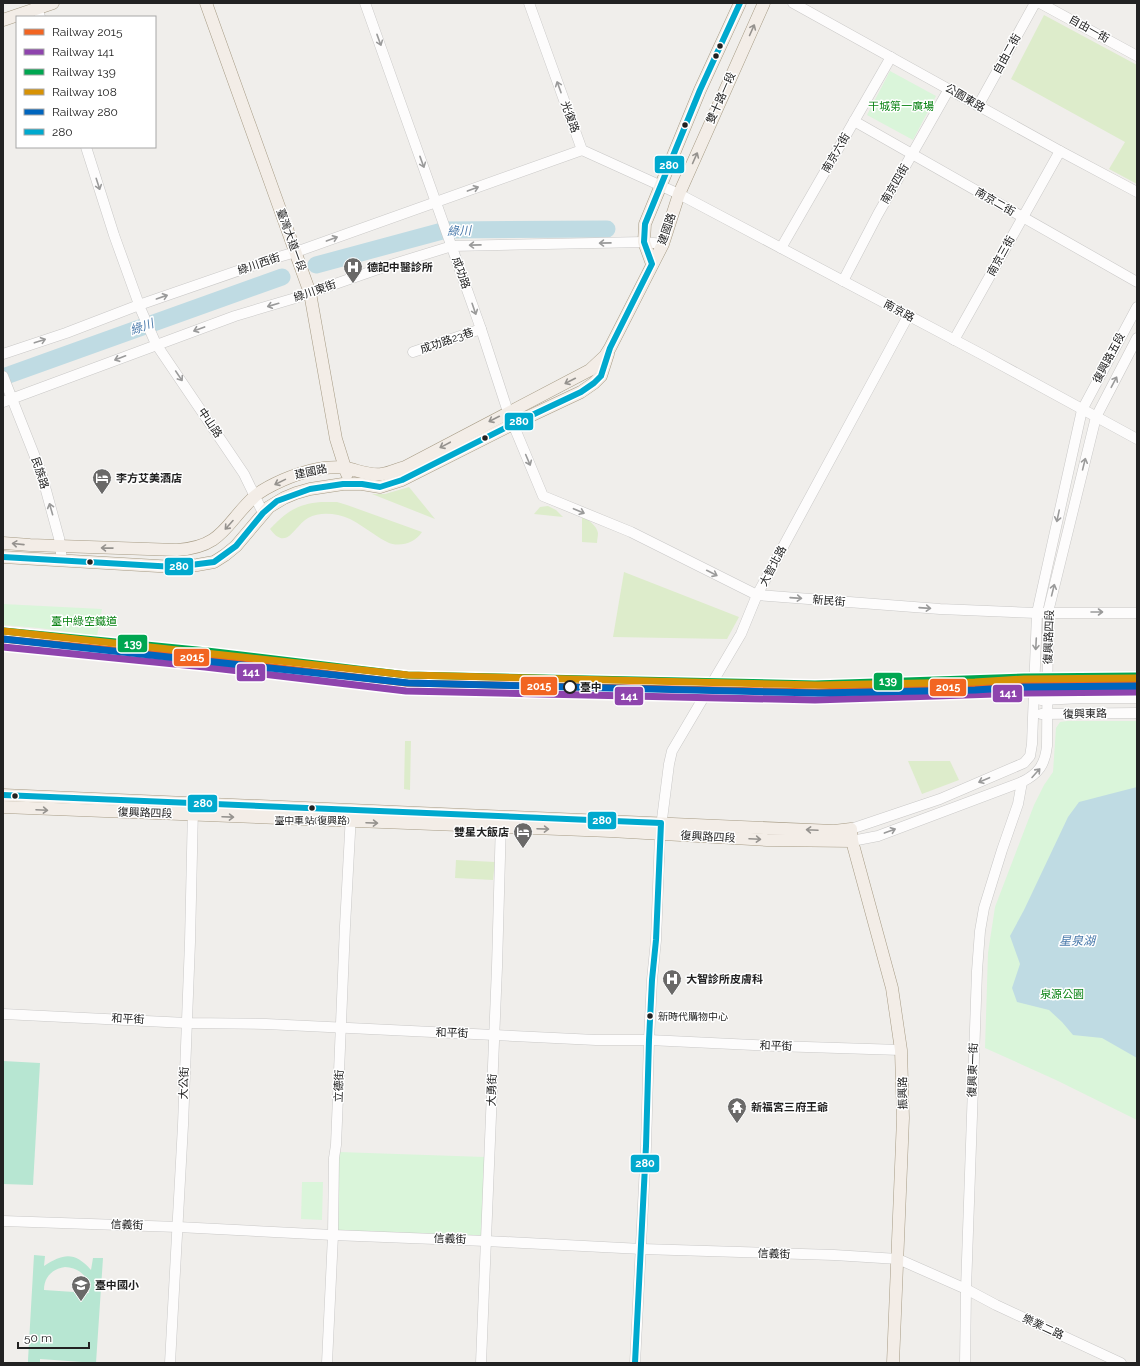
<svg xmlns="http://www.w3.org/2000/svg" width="1140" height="1366" font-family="Raleway,'Noto Sans TC',sans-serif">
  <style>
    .grass { fill: #ddeccb }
    .park { fill: #daf5da }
    .pitch { fill: #b7e6d2; fill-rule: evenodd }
    .water { fill: #bfdbe3 }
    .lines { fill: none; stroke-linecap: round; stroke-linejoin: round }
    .river { stroke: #bfdbe3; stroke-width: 17 }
    .minor-casing { stroke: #c9c8c7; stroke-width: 11 }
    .major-casing { stroke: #a79c86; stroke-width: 13 }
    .minor { stroke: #fdfcfc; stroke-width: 10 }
    .major { stroke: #f3ede7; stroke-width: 12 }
    .bus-1-casing { stroke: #fff; stroke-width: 9 }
    .bus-1 { stroke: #00a9ce; stroke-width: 6 }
    .rail-1-casing { stroke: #fff; stroke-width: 10 }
    .rail-2-casing { stroke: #fff; stroke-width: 10 }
    .rail-3-casing { stroke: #fff; stroke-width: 10 }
    .rail-4-casing { stroke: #fff; stroke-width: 10 }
    .rail-5-casing { stroke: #fff; stroke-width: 10 }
    .rail-1 { stroke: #f26522; stroke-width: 7 }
    .rail-2 { stroke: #8e44ad; stroke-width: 7 }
    .rail-3 { stroke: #00a651; stroke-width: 7 }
    .rail-4 { stroke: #d79205; stroke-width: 7 }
    .rail-5 { stroke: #0065bd; stroke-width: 7 }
    .oneway { stroke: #95928e }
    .oneway2 { stroke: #9a9a9a }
    .bus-dot { fill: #222; stroke: #fff; stroke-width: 1.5 }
    .stop-dot { fill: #fff; stroke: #222; stroke-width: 2 }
    .labels { text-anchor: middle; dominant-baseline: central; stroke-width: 3; stroke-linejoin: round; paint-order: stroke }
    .bus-label { font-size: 10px; fill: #222; stroke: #fff }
    .street-label { font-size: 11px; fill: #222; stroke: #fff }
    .park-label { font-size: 11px; fill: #0c8416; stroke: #fff }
    .poi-label { font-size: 11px; font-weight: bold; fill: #222; stroke: #fff; text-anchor: start }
    .stop-label { font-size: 11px; font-weight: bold; fill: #222; stroke: #fff; text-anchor: start }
    .water-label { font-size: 12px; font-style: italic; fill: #4a7aab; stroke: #fff }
    .line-badge { stroke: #fff; stroke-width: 1.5 }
    .badge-label { font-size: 11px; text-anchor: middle; font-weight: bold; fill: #fff }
  </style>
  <rect width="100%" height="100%" fill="#f0eeeb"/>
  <g class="grass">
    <polygon points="1044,15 1137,65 1137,184 1109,169 1125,142 1011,79"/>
    <polygon points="409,487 435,519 372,494 385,494"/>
    <path d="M321,502h16l10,3 75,27c-7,11 -23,16 -35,10 -16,-8 -32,-24 -49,-27 -10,-2 -21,-2 -30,3 -14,8 -21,34 -38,11 16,-17 27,-25 51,-27z"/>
    <polygon points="548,506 556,510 563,517 534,514 540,507"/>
    <path d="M582,517c6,2 15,9 16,16 0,3 -1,7 -1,10l-15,-1z"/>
    <polygon points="624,572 739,617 727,639 613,637"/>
    <polygon points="405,741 411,741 410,790 404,789"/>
    <polygon points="908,761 950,761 959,780 922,794"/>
    <polygon points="456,860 495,862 493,880 455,878"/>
  </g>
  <g class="park">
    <polygon points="890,71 936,96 913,140 867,115"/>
    <polygon points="3,604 102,609 97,636 39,628 3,625"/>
    <polygon points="1067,721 1137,721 1137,1120 1056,1080 985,1048 988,953 995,907 1034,805 1044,785 1053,772 1056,728 1060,722"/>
    <polygon points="339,1152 485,1157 483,1237 336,1232"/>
    <polygon points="302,1182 323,1182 322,1220 301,1219"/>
  </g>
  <g class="pitch">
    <polygon points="3,1061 40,1063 33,1185 3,1184"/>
    <path d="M34,1255l11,1 -1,10c20,-13 31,-14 47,4l2,-12h10l-7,105 -56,-4v4h-12v-3zM65,1267c15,1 25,10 24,26l-45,-3c0,-13 8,-21 21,-23z"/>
  </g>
  <polygon class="water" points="1137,787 1137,1058 1102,1038 1073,1035 1062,1022 1049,1010 1017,1002 1012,988 1020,964 1010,936 1024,910 1068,817 1079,802"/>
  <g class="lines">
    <g class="river">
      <polyline points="316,265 446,230 607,229"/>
      <polyline points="3,377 282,277"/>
    </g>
    <g class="minor-casing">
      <g id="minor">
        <polyline points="36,3 40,17"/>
        <polyline points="365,3 481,329 508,412 543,496 631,532 757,595 940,609 1037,613 1137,613"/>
        <polyline points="529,3 582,150 679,194 983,355 1137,439"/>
        <polyline points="793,3 1060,151 1137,192"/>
        <polyline points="1040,3 1137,56"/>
        <polyline points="978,106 1035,3"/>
        <polyline points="854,121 1137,282"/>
        <polyline points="86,147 114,235 141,310 156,344 244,474 263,513"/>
        <polyline points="781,248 891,57"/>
        <polyline points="843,281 878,214 949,89"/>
        <polyline points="954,340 1060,151"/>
        <polyline points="413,352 481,329"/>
        <polyline points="3,354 66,333 139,305 275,258 296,252 582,150"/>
        <polyline points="3,376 41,472 59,538 62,560"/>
        <polyline points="3,402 235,316 292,299 384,267 452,246 644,242 663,244"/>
        <polyline points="1041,700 1082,698 1137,698"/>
        <polyline points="1041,714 1137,713"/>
        <polyline points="851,829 940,799 1024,763 1030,756 1032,744 1037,613 1082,410 1137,307"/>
        <path d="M852,841l26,-5 144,-54c16,-8 23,-17 25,-36l1,-134 48,-195 41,-79"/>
        <polyline points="3,1014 187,1023 266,1024 596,1040 649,1040 775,1046 901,1050"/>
        <polyline points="3,1221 178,1227 333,1235 486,1241 642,1249 834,1255 898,1259 966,1289 996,1305 1121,1363"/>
        <polyline points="170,1363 183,1125 190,942 193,808"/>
        <polyline points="327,1363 333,1235 334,1158 336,1145 345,926 351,814"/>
        <polyline points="481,1363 497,967 501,820"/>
        <polyline points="635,1363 646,1146 649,1040 652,980 656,940 660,835 669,764 672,751 741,634 757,595 908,316"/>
        <polyline points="965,1363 966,1289 977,971 980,931 984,908 1002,850 1018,804 1022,782"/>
      </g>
    </g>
    <g class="major-casing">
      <g id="major">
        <polyline points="206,3 310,293 336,439 347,474"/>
        <polyline points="3,20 53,3"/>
        <polyline points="652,264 644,242 645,224 700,90 740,3"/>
        <path d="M3,543l27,2 147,5c46,-3 48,-26 77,-53 7,-7 20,-13 29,-17 19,-8 42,-15 63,-12 11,2 24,8 36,6 8,-1 15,-5 23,-7l185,-97 15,-14 5,-8 53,-104 16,-50 85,-191"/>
        <polyline points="3,557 175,567 197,565 214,562 225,555 236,546 269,507 284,498 296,493 310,489 343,484 362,484 380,487 402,480 513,424 581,392 594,383 601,376 608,354"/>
        <polyline points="3,795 834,831 851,829 852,841 892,988 901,1050 903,1118 893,1363"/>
        <polyline points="3,807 610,831 767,840 852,841"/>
      </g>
    </g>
    <use href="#minor" class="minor"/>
    <use href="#major" class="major"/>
    <g class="bus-1-casing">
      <g id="bus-1">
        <polyline points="3,557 175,567 214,562 236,546 263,513 277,501 310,489 343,484 362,484 380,487 402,480 513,424 581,392 594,383 601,376 610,348 652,264 644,242 645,224 700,90 740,3"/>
        <polyline points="3,795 661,823 656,940 652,980 649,1040 646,1146 635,1363"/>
      </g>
    </g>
    <use href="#bus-1" class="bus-1"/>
    <g class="rail-1-casing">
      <polyline id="rail-1" points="3,639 206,659 406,683 815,692 1024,685 1137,684"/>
    </g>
    <g class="rail-2-casing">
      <polyline id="rail-2" points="3,647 205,667 406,691 815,700 1024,693 1137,692"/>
    </g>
    <g class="rail-3-casing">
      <polyline id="rail-3" points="4,631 207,651 407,675 815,684 1024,677 1137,676"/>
    </g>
    <g class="rail-4-casing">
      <polyline id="rail-4" points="3,631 408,675 818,685 975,682 1024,679 1137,678"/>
    </g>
    <g class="rail-5-casing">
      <polyline id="rail-5" points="3,639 408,683 818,693 975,690 1024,687 1137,686"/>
    </g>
    <use href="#rail-1" class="rail-1"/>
    <use href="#rail-2" class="rail-2"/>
    <use href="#rail-3" class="rail-3"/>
    <use href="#rail-4" class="rail-4"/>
    <use href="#rail-5" class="rail-5"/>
  </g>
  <defs><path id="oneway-shaft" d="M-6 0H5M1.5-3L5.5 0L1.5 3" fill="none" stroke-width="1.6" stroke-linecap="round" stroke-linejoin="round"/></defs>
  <g class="oneway">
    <use href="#oneway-shaft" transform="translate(752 30) rotate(-66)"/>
    <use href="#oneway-shaft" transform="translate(695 158) rotate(-66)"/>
    <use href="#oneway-shaft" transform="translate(570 381) rotate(153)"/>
    <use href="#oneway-shaft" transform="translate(494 419) rotate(153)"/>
    <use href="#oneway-shaft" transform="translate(445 445) rotate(152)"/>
    <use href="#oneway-shaft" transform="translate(280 482) rotate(154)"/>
    <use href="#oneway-shaft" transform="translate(229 525) rotate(132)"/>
    <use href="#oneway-shaft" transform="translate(18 544) rotate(-174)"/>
    <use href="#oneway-shaft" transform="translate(107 548) rotate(-179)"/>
    <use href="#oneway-shaft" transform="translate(42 810) rotate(3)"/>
    <use href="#oneway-shaft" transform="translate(228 817) rotate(2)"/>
    <use href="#oneway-shaft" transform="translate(372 823) rotate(2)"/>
    <use href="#oneway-shaft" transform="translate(543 829) rotate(2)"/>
    <use href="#oneway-shaft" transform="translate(812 830) rotate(-177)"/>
    <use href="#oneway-shaft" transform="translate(755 839) rotate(3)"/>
  </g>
  <g class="oneway2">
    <use href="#oneway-shaft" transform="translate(379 40) rotate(70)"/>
    <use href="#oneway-shaft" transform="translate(559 87) rotate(-110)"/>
    <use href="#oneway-shaft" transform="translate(422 162) rotate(70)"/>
    <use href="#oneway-shaft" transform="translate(98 184) rotate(72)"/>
    <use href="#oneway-shaft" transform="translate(473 189) rotate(-20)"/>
    <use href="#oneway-shaft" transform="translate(332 239) rotate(-20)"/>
    <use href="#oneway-shaft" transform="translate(605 243) rotate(179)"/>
    <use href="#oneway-shaft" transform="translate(475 245) rotate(179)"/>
    <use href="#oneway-shaft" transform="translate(162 297) rotate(-19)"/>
    <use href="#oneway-shaft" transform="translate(273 305) rotate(164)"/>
    <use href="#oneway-shaft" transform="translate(474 309) rotate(71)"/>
    <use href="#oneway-shaft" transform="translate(199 329) rotate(160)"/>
    <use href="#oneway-shaft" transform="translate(40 341) rotate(-18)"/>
    <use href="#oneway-shaft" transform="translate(120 358) rotate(159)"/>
    <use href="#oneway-shaft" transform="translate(179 376) rotate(56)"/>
    <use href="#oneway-shaft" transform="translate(1114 382) rotate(-62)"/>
    <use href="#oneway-shaft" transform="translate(528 460) rotate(67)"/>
    <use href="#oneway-shaft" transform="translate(1084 464) rotate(-76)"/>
    <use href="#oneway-shaft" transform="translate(51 509) rotate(-106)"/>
    <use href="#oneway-shaft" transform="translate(579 511) rotate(23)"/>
    <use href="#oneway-shaft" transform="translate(1058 516) rotate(102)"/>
    <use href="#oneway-shaft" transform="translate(712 573) rotate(27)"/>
    <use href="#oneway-shaft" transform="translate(1053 590) rotate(-76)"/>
    <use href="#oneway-shaft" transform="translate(796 598) rotate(4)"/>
    <use href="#oneway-shaft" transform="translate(925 608) rotate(4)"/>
    <use href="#oneway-shaft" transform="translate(1097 612)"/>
    <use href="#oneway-shaft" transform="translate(1036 644) rotate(93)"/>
    <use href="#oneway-shaft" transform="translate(1036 773) rotate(-48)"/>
    <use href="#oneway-shaft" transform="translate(984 780) rotate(157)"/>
    <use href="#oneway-shaft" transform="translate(890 831) rotate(-20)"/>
  </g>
  <defs>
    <g id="hospital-pin" transform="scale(1)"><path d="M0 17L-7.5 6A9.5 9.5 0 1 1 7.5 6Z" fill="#6a6968" stroke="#fff"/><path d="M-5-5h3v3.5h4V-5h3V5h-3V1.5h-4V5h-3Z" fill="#fff"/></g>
    <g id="hotel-pin" transform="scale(1)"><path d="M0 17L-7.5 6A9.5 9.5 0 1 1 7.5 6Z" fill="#6a6968" stroke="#fff"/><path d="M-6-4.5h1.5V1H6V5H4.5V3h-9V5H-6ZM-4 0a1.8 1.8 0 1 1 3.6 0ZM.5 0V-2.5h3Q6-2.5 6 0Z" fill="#fff"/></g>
    <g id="temple-pin" transform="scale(1)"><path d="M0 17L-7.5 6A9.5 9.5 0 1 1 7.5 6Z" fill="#6a6968" stroke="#fff"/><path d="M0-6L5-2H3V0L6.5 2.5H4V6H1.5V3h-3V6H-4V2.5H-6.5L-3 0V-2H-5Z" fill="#fff"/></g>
    <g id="school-pin" transform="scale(1)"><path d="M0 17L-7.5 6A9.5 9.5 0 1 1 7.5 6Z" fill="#6a6968" stroke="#fff"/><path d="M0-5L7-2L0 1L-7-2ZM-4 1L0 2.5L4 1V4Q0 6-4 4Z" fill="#fff"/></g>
  </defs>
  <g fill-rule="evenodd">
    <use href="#hospital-pin" x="353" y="267"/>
    <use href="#hotel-pin" x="102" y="478"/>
    <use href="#hotel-pin" x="523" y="832"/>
    <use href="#hospital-pin" x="672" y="979"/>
    <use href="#temple-pin" x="737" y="1107"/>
    <use href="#school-pin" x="81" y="1285"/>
  </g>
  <g class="bus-dot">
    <circle cx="720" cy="46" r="3.5"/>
    <circle cx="716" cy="56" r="3.5"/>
    <circle cx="685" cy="125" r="3.5"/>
    <circle cx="485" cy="438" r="3.5"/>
    <circle cx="90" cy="562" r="3.5"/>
    <circle cx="15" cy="796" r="3.5"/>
    <circle cx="312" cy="808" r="3.5"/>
    <circle cx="650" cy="1016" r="3.5"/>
  </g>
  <circle class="stop-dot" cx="570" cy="687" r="6"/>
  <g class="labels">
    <g class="bus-label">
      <text x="312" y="820">臺中車站(復興路)</text>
      <text x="658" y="1016" text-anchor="start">新時代購物中心</text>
    </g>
    <g class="street-label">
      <text transform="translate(1089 29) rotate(29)">自由一街</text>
      <text transform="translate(1007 54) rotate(-61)">自由二街</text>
      <text transform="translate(721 98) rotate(-66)">雙十路一段</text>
      <text transform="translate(965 98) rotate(30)">公園東路</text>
      <text transform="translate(570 117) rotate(70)">光復路</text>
      <text transform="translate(836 153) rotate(-60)">南京六街</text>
      <text transform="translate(895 184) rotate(-60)">南京四街</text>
      <text transform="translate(995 202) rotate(30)">南京二街</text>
      <text transform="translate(667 229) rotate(-71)">建國路</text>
      <text transform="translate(291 240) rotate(70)">臺灣大道一段</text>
      <text transform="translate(1001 256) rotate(-61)">南京三街</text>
      <text transform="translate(259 264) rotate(-19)">綠川西街</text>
      <text transform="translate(461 273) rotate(71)">成功路</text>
      <text transform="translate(315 291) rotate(-19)">綠川東街</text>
      <text transform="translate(899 311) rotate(28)">南京路</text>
      <text transform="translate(447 341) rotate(-19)">成功路23巷</text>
      <text transform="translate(1109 358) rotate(-62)">復興路五段</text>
      <text transform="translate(210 423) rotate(56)">中山路</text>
      <text transform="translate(311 472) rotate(-12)">建國路</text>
      <text transform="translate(40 473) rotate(72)">民族路</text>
      <text transform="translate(773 566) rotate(-62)">大智北路</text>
      <text transform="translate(829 601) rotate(4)">新民街</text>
      <text transform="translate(1049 637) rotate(-88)">復興路四段</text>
      <text transform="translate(1085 714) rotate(-1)">復興東路</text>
      <text transform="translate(145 813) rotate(2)">復興路四段</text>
      <text transform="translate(708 837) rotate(3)">復興路四段</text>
      <text transform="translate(128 1019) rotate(3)">和平街</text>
      <text transform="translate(452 1033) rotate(2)">和平街</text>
      <text transform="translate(776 1046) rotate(2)">和平街</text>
      <text transform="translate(973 1070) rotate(-88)">復興東一街</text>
      <text transform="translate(184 1083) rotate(-88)">大公街</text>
      <text transform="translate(339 1086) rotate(-88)">立德街</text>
      <text transform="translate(492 1090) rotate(-88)">大勇街</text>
      <text transform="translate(903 1093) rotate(-91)">振興路</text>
      <text transform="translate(127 1225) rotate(2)">信義街</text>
      <text transform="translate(450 1239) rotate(2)">信義街</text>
      <text transform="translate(774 1254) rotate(2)">信義街</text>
      <text transform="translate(1043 1327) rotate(25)">樂業二路</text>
    </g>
    <g class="park-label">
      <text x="901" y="106">干城第一廣場</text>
      <text x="84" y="621">臺中綠空鐵道</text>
      <text x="1062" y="994">泉源公園</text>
    </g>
    <g class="poi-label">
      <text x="367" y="267">德記中醫診所</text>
      <text x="116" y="478">李方艾美酒店</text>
      <text x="509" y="832" text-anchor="end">雙星大飯店</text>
      <text x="686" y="979">大智診所皮膚科</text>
      <text x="751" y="1107">新福宮三府王爺</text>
      <text x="95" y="1285">臺中國小</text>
    </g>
    <g class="stop-label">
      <text x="580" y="687">臺中</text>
    </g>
    <g class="water-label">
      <text transform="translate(459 231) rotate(-2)">綠川</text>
      <text transform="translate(142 327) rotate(-20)">綠川</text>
      <text x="1077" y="941">星泉湖</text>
    </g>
  </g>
  <g class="line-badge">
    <rect x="654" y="155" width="31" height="19" rx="4" fill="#00a9ce"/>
    <rect x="504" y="412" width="30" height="19" rx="4" fill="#00a9ce"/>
    <rect x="164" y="557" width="30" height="19" rx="4" fill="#00a9ce"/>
    <rect x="117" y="634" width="31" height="19" rx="4" fill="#00a651"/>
    <rect x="173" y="648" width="37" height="19" rx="4" fill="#f26522"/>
    <rect x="236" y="663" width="30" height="19" rx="4" fill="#8e44ad"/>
    <rect x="873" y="672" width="30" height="19" rx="4" fill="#00a651"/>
    <rect x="520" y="676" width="38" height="20" rx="4" fill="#f26522"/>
    <rect x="929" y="678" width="38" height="19" rx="4" fill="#f26522"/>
    <rect x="992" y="684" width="31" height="19" rx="4" fill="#8e44ad"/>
    <rect x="614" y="686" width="30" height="20" rx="4" fill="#8e44ad"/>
    <rect x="187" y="794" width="31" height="19" rx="4" fill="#00a9ce"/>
    <rect x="587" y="811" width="30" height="19" rx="4" fill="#00a9ce"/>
    <rect x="630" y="1154" width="30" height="19" rx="4" fill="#00a9ce"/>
  </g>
  <g class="badge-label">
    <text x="669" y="169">280</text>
    <text x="519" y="425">280</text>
    <text x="179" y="570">280</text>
    <text x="133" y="648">139</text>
    <text x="192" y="661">2015</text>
    <text x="251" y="676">141</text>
    <text x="888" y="685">139</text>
    <text x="539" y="690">2015</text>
    <text x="948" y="691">2015</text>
    <text x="1008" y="697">141</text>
    <text x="629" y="700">141</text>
    <text x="203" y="807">280</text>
    <text x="602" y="824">280</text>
    <text x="645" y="1167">280</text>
  </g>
  <rect width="1140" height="1366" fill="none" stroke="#222222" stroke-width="8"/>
  <rect x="16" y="16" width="140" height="132" fill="#ffffff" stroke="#a7a7a7"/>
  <rect x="24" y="29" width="20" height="6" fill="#f26522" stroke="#a7a7a7"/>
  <text x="52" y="36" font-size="12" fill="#222222">Railway 2015</text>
  <rect x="24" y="49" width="20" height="6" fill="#8e44ad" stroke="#a7a7a7"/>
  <text x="52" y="56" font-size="12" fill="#222222">Railway 141</text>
  <rect x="24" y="69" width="20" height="6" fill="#00a651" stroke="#a7a7a7"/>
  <text x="52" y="76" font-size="12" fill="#222222">Railway 139</text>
  <rect x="24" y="89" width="20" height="6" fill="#d79205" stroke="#a7a7a7"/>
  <text x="52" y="96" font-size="12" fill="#222222">Railway 108</text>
  <rect x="24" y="109" width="20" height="6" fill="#0065bd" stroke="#a7a7a7"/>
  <text x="52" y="116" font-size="12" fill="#222222">Railway 280</text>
  <rect x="24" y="129" width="20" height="6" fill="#00a9ce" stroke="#a7a7a7"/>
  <text x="52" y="136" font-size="12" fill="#222222">280</text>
  <path d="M18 1342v6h71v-6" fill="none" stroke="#222222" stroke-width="2"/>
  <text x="24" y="1342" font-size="12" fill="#222222" stroke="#ffffff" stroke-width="3" paint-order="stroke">50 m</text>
</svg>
